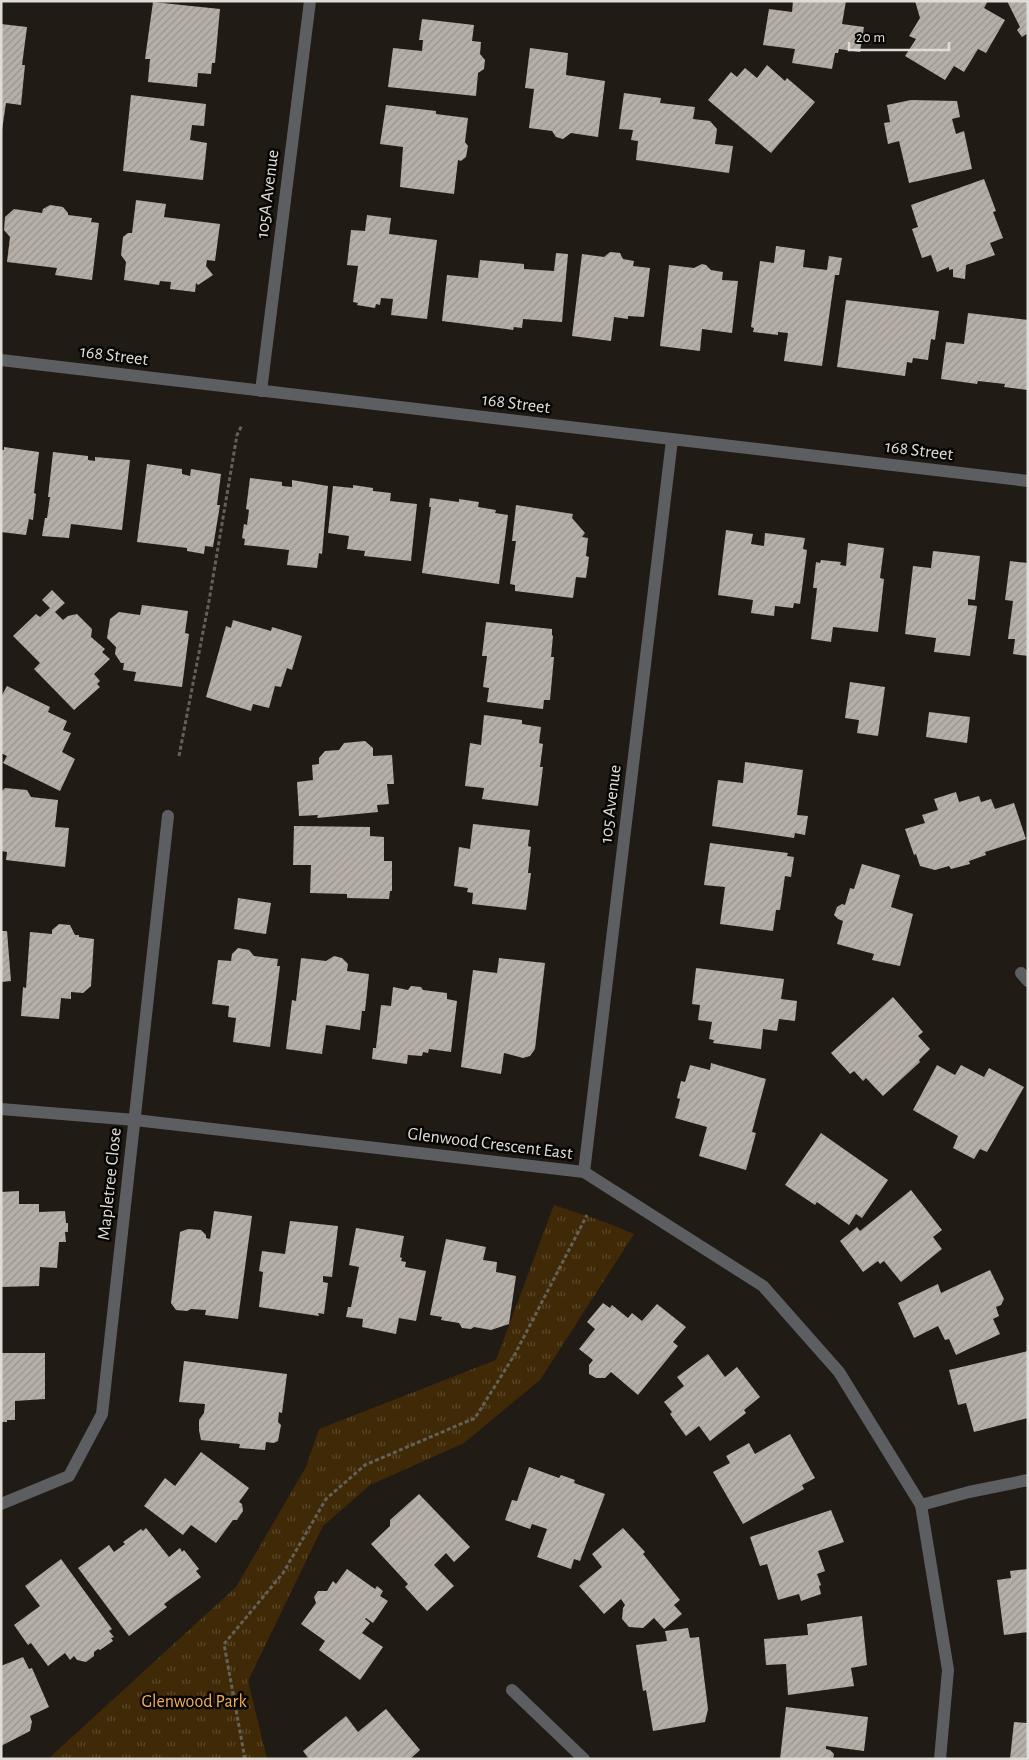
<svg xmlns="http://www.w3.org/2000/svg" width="1029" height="1760" font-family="'Alegreya Sans',sans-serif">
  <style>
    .grass { fill: url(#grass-tufts) }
    .building { fill: url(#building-hatch) }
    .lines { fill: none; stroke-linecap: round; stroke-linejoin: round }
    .path { stroke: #64605a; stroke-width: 3; stroke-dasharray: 4 2.5; stroke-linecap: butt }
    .minor { stroke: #5d5e62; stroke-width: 12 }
    .tertiary { stroke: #5d5e62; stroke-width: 12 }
    .labels { text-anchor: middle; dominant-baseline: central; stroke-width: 5; stroke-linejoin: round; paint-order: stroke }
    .street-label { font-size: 18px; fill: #e0ddd8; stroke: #080604 }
    .park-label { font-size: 18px; fill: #f2af51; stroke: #080604 }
  </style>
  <defs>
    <pattern id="grass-tufts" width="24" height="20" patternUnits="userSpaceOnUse" patternTransform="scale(1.25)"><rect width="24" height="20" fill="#402906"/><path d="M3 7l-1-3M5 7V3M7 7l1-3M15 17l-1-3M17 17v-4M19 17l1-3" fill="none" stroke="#5b482a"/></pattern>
    <pattern id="building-hatch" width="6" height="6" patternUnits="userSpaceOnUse" patternTransform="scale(1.25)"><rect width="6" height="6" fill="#b6afa7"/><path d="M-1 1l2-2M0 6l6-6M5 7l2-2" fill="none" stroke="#99948e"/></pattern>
  </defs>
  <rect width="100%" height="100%" fill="#201b14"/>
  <polygon class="grass" points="554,1205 605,1222 634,1234 540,1380 464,1443 370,1485 323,1526 248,1681 267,1759 48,1759 236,1587 306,1467 319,1429 496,1360"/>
  <g class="building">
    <polygon points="793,1 846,1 842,24 864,27 860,52 839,49 838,53 835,53 832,69 792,63 795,49 763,45 769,9 792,12"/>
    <polygon points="915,1 988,1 984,8 1005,20 986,53 978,49 964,72 954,66 945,80 905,56 916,39 909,36 920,18"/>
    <polygon points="1007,1 1028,1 1028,33 1022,37 1017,30 1020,27"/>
    <polygon points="153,2 220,9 215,63 212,63 211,74 198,73 197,87 148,82 150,59 145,59"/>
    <polygon points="422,19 474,25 472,41 481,42 480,54 485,60 484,69 478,73 476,96 388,87 393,48 422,51 423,40 419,40"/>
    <polygon points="1,24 27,27 22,65 25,65 21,105 6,103 2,130"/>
    <polygon points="530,48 568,53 566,75 605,81 598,137 571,133 563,139 556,137 552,131 529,128 534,89 525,88"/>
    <polygon points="767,65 785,81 787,78 815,102 771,153 708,100 731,72 737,77 745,68 757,78"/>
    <polygon points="624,93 661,98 660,103 695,107 693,119 710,121 717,129 715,144 733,146 729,173 636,160 638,141 631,140 633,130 619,129"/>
    <polygon points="131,95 206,104 204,126 192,125 190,140 207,143 203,180 123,171"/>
    <polygon points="911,100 957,101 960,117 952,119 956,134 964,131 972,169 909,183 899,141 888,144 884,123 890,122 887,105"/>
    <polygon points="386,105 436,111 436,114 468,118 465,142 468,146 466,157 461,161 458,160 454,194 400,187 403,147 380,144"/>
    <polygon points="984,179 996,211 993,212 1003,238 990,243 995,255 966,265 965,279 953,277 953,269 949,270 949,267 937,272 931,255 922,258 912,229 918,227 911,205"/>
    <polygon points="136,200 166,204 164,217 220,224 215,261 207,260 206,266 213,275 198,285 196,283 195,292 170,289 171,282 160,281 159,285 124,280 126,262 121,255 123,237 128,233 132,233"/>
    <polygon points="50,205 63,207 68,213 68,215 92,218 91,222 99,223 92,280 55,275 57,268 7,262 10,237 4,230 5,217 14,209 42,213 43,209"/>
    <polygon points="367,215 391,218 389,234 437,240 427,319 391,315 393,299 381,298 380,305 376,304 375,308 357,305 358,303 353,302 358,266 347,265 351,230 365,231"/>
    <polygon points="776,246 805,250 803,267 827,270 829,256 842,258 839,275 835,275 822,366 784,361 788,333 778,332 778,335 753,332 754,328 751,327 760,261 774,263"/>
    <polygon points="610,252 620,253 623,259 634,261 633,266 650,268 644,317 628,316 628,319 614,317 611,341 572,336 582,254 604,257"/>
    <polygon points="556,253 568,254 562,322 523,319 522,328 514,327 513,330 442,321 447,275 478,278 480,260 524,264 524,269 554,271"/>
    <polygon points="702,264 706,265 711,270 723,272 722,280 738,281 732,333 702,329 700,351 660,346 669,265 694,268"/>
    <polygon points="846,300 939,311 935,340 931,339 928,360 913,358 912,363 907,362 905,376 837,367"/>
    <polygon points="968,313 1028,320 1028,390 1004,387 1005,384 978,381 977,384 941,379 946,342 964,344"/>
    <polygon points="4,447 39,452 34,493 36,494 33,520 29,519 26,535 1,532 1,450 4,450"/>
    <polygon points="53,452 88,456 88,460 95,461 95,457 130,460 122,530 71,524 69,538 42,536 45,518 47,518 50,497 48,497"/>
    <polygon points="147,464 182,469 182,474 190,476 191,469 221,474 217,505 220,505 213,547 205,546 204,554 187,551 187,548 137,542"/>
    <polygon points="250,478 282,482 282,486 292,487 292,480 328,486 322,554 319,553 317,568 287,565 289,550 244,545 245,539 242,538 244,524 247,525 249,510 246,509"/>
    <polygon points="353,485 373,488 373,491 391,493 390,501 417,504 411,561 364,556 365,551 347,549 349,536 328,533 333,486 353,488"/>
    <polygon points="430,498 459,502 459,499 479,502 478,507 496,510 495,513 508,515 499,584 422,573 431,507 429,507"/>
    <polygon points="516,505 573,514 572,518 585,533 582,537 588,538 586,556 589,557 586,578 576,577 573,598 515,591 515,585 510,584 516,541 512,541"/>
    <polygon points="726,530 753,534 751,544 764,546 765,533 805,538 803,549 807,550 800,604 794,603 793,608 775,606 774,616 751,613 753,600 718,595"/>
    <polygon points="848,543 884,548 880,578 884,579 878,632 833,627 831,642 811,639 817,588 813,588 816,562 820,563 821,560 841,562 840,565 846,566"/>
    <polygon points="933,551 980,556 975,600 968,599 968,605 977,606 970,656 934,652 936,638 905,634 913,566 931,568"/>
    <polygon points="1010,561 1028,563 1028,656 1013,654 1015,639 1008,639 1013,601 1005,600"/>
    <polygon points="52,590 65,603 55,612 63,620 68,616 77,614 92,629 91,637 105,649 102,652 110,659 94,674 100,681 97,684 100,687 74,710 34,669 40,663 13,636 36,614 40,617 50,608 42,600"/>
    <polygon points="142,605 188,611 185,633 189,634 182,687 134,681 136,672 123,670 124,663 121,663 115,654 116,647 107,638 110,619 119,612 140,615"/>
    <polygon points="233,620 271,631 272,627 302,636 292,670 287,668 281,687 275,686 269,708 253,704 251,711 206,697 226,626 231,628"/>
    <polygon points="486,622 552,629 552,635 553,636 551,657 554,657 550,700 544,700 543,709 487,702 489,688 483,687 487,656 482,656"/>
    <polygon points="850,682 885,687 878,736 857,733 859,720 845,718"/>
    <polygon points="7,686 50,707 48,712 67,721 63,730 71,733 62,752 75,759 60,791 3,763 7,756 1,753 1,697"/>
    <polygon points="929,712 970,717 967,743 926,737"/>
    <polygon points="484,715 522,720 522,724 541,727 539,743 543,744 540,767 543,767 538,806 482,799 484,788 465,786 470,743 481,745"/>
    <polygon points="365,741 373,748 373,756 392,755 394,784 387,784 389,804 377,805 378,812 317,818 318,815 299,816 297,782 313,780 312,765 319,764 319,758 325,751 339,750 344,743"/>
    <polygon points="745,762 803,770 797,815 808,816 805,835 795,833 794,838 712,826 718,780 743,783"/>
    <polygon points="5,788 27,790 31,797 58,800 55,827 69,828 65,867 6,860 7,852 1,851 1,792"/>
    <polygon points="956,792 959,802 979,796 981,802 991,799 995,809 1014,803 1026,839 985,852 986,855 969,861 970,864 951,869 949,866 935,870 920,866 916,854 914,855 905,829 925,823 922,815 938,810 934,799"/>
    <polygon points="473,824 530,830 528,846 531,847 528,873 531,873 526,910 472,904 473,893 467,892 468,888 454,886 459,847 470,849"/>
    <polygon points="294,826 370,827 370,836 384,837 384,861 392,861 392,891 390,891 389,899 347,898 347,894 310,893 311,865 293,865"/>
    <polygon points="710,843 788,853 787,856 794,857 791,877 785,876 780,910 776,910 773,931 720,924 725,887 704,885"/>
    <polygon points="862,864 900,875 891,907 913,914 900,966 872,960 874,954 837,944 843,921 838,919 834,915 837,907 842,904 845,905 850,888 854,889"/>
    <polygon points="238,898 271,903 266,934 234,929"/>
    <polygon points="59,924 70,925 75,935 79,935 79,937 94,939 91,986 83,993 71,992 71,999 61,998 59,1019 21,1016 23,987 26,988 30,932 52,934 52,930"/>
    <polygon points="1,931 7,931 11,981 1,982"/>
    <polygon points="238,948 249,950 254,956 278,959 277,966 280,966 270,1047 233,1042 236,1018 228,1017 229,1006 212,1004 218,960 231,961 232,954"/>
    <polygon points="334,956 342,958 348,964 347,971 369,974 365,1011 362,1011 360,1030 326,1025 322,1054 286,1049 292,1000 296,1001 301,958 326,961"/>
    <polygon points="499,958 545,963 535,1049 530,1056 523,1058 504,1053 501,1074 461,1067 473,970 497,973"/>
    <polygon points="696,968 784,979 781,999 797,1001 795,1021 779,1019 777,1031 763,1029 761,1049 713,1043 714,1040 709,1039 712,1022 698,1020 700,1005 692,1004"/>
    <polygon points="411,986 421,987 423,990 447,993 447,999 457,1001 451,1052 429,1049 428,1053 423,1052 422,1056 408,1055 407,1064 372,1059 373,1048 376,1048 381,1005 391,1006 393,987 408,990"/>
    <polygon points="893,997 923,1032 918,1036 930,1049 919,1060 920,1062 883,1096 866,1078 863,1081 854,1071 850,1074 831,1053"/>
    <polygon points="711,1063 766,1079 752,1132 756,1133 746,1170 699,1156 707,1127 675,1118 680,1099 677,1098 681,1081 685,1082 690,1065 710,1070"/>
    <polygon points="937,1065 955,1075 961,1065 984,1077 989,1068 1024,1087 987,1152 980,1149 974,1159 953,1148 958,1136 913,1110"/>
    <polygon points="821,1133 888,1180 862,1218 856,1214 849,1225 817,1202 815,1205 785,1185"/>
    <polygon points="911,1190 942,1230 933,1237 942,1249 901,1282 884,1261 880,1264 878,1261 863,1272 840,1241 857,1227 860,1231"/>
    <polygon points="19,1191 19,1204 39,1204 39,1212 65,1211 66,1223 68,1223 68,1232 65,1232 66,1242 59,1242 57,1268 40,1267 39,1286 1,1287 1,1192"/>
    <polygon points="214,1211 252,1216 238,1319 205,1315 206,1310 191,1309 187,1311 176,1310 171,1303 180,1232 188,1229 201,1230 206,1235 206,1238 210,1239"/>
    <polygon points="290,1221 338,1226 332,1277 323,1276 323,1282 328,1283 324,1314 318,1313 319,1316 259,1307 263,1272 259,1271 262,1251 285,1254"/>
    <polygon points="356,1228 404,1236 400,1257 402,1258 401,1261 406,1262 405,1267 426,1271 416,1321 399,1318 396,1334 362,1327 363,1319 346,1317 348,1307 351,1307 359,1267 349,1265"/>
    <polygon points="446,1239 486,1247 483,1260 497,1262 496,1272 516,1276 509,1324 491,1330 474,1327 471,1329 462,1328 459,1323 441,1320 442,1317 430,1315"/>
    <polygon points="990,1270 1004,1299 1001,1305 996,1307 999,1316 993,1319 1000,1334 956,1355 949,1339 945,1340 938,1326 914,1338 898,1303 938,1284 941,1293"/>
    <polygon points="603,1303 610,1308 612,1305 628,1318 632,1313 642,1321 657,1304 686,1327 673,1342 678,1346 638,1395 611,1372 605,1378 596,1378 589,1374 589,1365 593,1360 579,1349 595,1329 587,1322"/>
    <polygon points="1028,1351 1028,1418 974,1432 966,1403 958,1405 949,1370"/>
    <polygon points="1,1353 45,1353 45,1399 15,1401 15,1420 7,1420 7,1422 1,1422"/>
    <polygon points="708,1354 725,1377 737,1367 760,1397 744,1410 746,1413 710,1441 699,1426 686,1436 670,1414 672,1412 664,1402 684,1386 677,1377"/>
    <polygon points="184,1361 287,1374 282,1413 279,1412 278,1422 281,1425 278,1441 274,1443 266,1442 265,1450 239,1448 240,1444 201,1440 199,1430 199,1420 204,1413 205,1404 179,1402"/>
    <polygon points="790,1434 815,1478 802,1485 804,1489 743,1524 713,1472 730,1463 726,1456 749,1443 755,1454"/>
    <polygon points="201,1452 249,1488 239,1502 242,1504 243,1511 237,1520 233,1520 216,1543 191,1525 183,1535 144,1506 165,1478 175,1486"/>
    <polygon points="529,1467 559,1478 561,1475 575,1480 574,1483 605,1494 580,1561 574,1559 571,1569 537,1557 547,1529 532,1524 530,1529 505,1520 512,1500 517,1501"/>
    <polygon points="419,1494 470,1547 454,1562 446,1553 434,1565 454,1586 427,1611 405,1587 408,1584 371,1544 390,1526 390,1520"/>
    <polygon points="831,1510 844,1542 818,1551 825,1571 817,1574 821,1585 819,1586 821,1594 801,1601 799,1594 778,1600 767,1564 760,1566 750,1537"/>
    <polygon points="146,1528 169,1557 180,1548 182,1552 184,1550 199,1569 196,1571 201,1577 164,1604 167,1607 129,1636 78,1568 109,1545 114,1552 125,1544 123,1542 141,1529 143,1531"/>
    <polygon points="623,1528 645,1552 643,1554 680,1600 674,1605 682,1614 664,1629 654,1618 643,1628 629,1627 622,1619 623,1608 625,1605 621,1599 604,1614 579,1586 602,1567 592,1554"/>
    <polygon points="61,1559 112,1629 109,1631 114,1637 111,1638 113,1641 100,1650 98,1649 94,1652 94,1656 86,1662 77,1660 74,1656 70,1660 65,1653 48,1666 31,1643 28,1645 14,1625 40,1606 25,1586"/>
    <polygon points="347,1569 375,1589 377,1586 383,1591 380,1596 388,1601 373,1623 366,1618 365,1619 370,1623 362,1633 383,1647 360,1680 319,1650 325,1641 301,1624 316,1603 314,1597 318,1591 327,1591 333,1581 336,1584"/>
    <polygon points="1028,1569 1028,1632 1004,1635 997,1580 1011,1578 1010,1571"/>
    <polygon points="862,1616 867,1665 851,1668 854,1686 788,1695 786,1664 766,1665 764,1639 808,1635 807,1624"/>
    <polygon points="688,1628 690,1638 699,1637 708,1709 705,1722 653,1731 646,1690 643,1691 636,1645 667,1641 665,1631"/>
    <polygon points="23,1657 29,1669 32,1668 49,1707 30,1716 32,1722 30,1731 1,1746 1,1666"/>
    <polygon points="786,1707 868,1717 864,1751 826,1746 826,1749 830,1750 834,1754 833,1759 780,1759"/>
    <polygon points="386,1709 420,1750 410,1759 309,1759 303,1751 346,1716 358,1732"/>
    <polygon points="1014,1722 1028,1723 1028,1759 1010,1759"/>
  </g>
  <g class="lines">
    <g class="path">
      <polyline points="179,756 209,601 237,435 242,425"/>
      <polyline points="245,1759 224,1644 283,1573 326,1499 365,1465 475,1418 515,1354 587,1215"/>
    </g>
    <g class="minor">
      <polyline points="261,391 310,1"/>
      <polyline points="1021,973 1028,981"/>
      <polyline points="1,1109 135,1120 584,1172 763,1286 839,1372 921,1505 948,1670 940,1759"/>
      <polyline points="584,1172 672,440"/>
      <polyline points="1,1504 69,1476 102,1414 168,816"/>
      <polyline points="921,1505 969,1492 1028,1480"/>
      <polyline points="512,1690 584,1759"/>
    </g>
    <polyline class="tertiary" points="1,360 1028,481"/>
  </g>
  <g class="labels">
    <g class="street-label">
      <text transform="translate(268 194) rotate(-83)">105A Avenue</text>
      <text transform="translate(114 356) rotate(7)">168 Street</text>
      <text transform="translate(516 404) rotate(7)">168 Street</text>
      <text transform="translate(919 451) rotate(7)">168 Street</text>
      <text transform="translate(611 804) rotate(-83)">105 Avenue</text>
      <text transform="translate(490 1144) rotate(7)">Glenwood Crescent East</text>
      <text transform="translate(110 1184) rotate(-84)">Mapletree Close</text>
    </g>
    <g class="park-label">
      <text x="194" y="1702">Glenwood Park</text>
    </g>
  </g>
  <rect width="1029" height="1760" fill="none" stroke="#e0ddd8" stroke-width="5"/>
  <path d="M849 42v8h100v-8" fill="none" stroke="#e0ddd8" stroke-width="2.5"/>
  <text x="856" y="42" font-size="15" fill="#e0ddd8" stroke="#080604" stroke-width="4" paint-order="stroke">20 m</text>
</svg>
